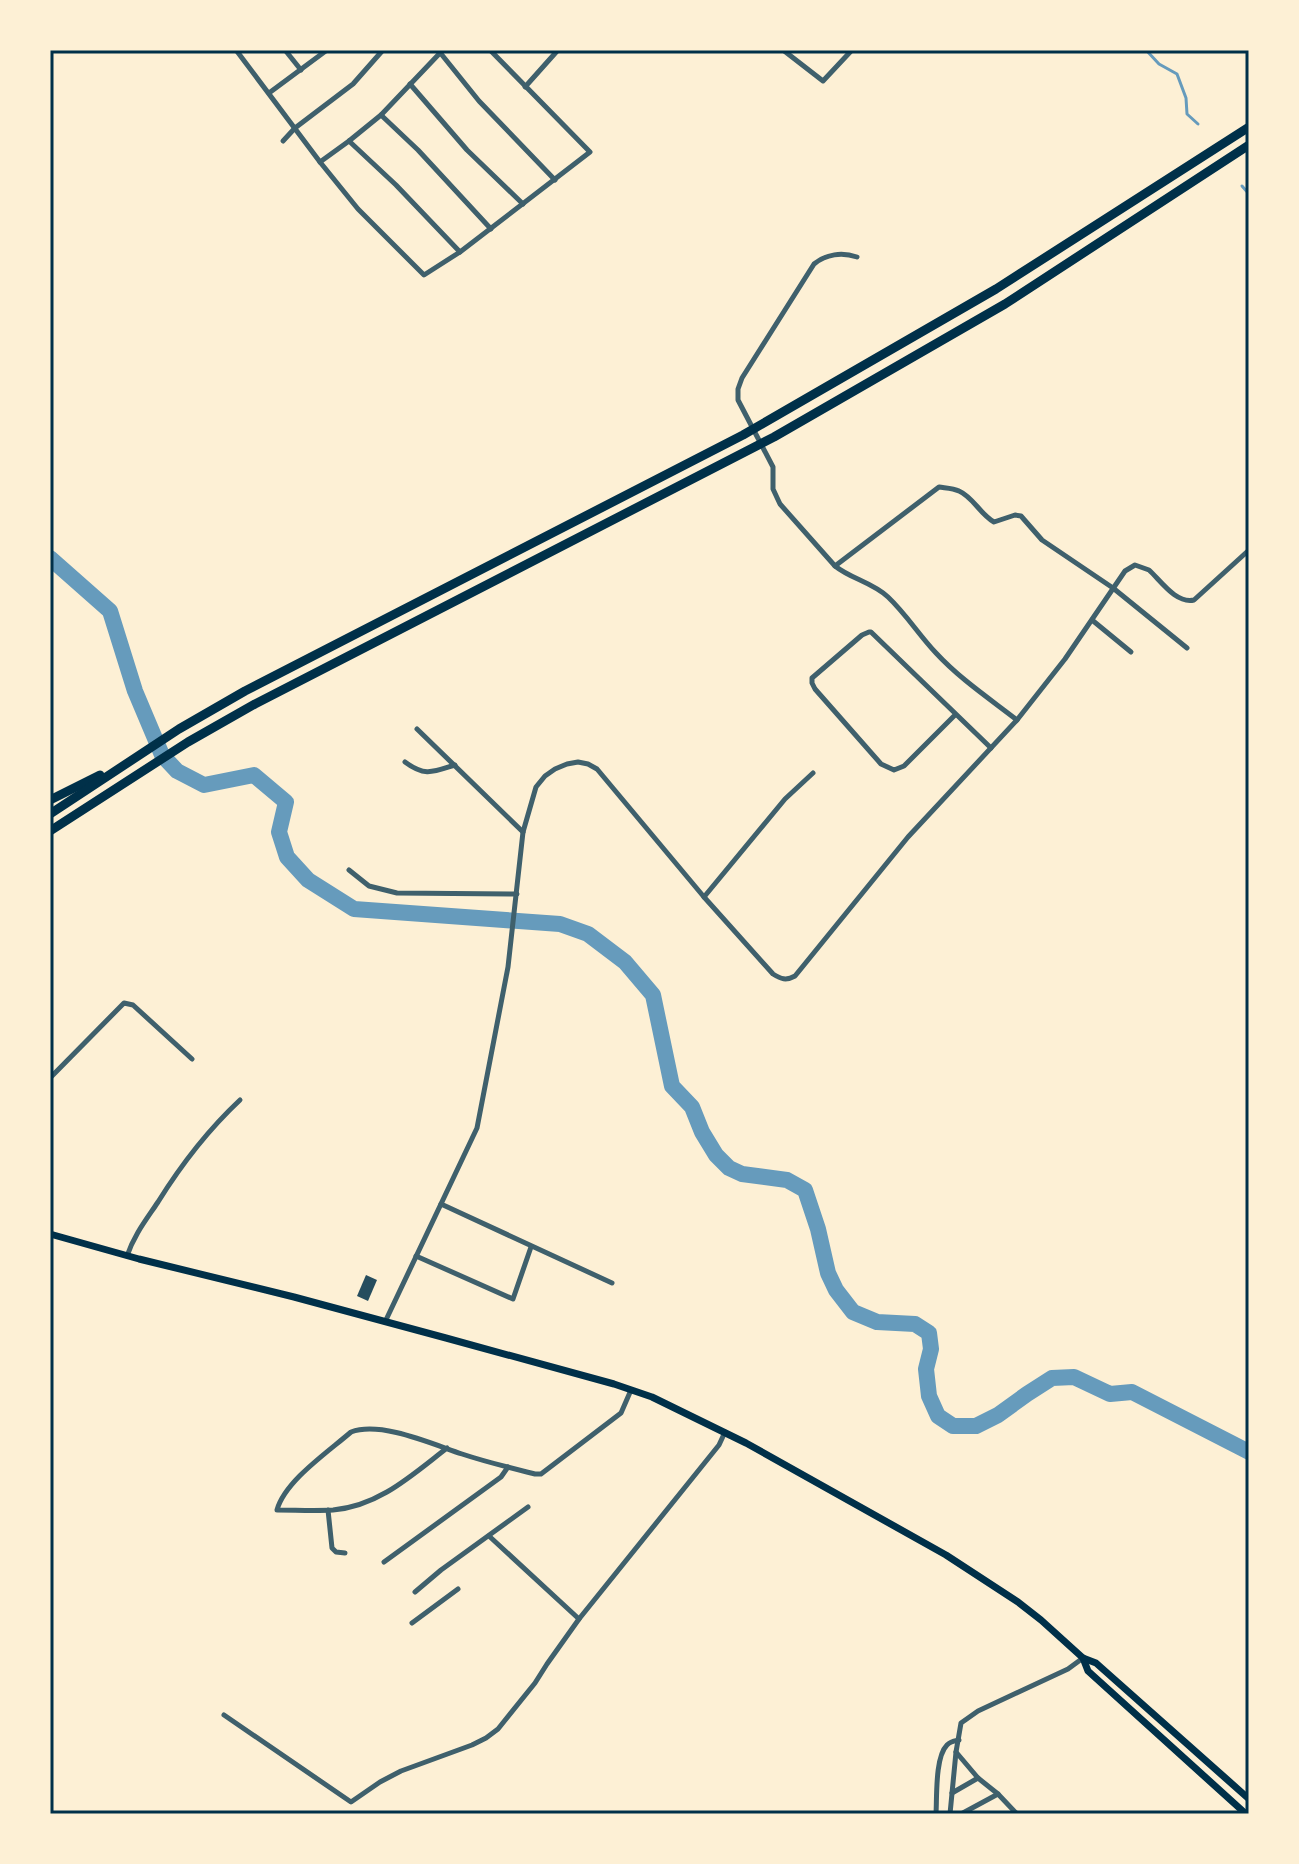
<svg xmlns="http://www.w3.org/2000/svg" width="1299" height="1864" font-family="'PT Sans Narrow',sans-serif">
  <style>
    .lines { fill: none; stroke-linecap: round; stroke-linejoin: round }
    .stream { stroke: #669bbc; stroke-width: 3 }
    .river { stroke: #669bbc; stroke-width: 16 }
    .building { fill: #264d5e }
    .minor { stroke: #3f606c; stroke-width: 5 }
    .primary { stroke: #003049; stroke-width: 7 }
    .motorway { stroke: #003049; stroke-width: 9 }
    .neatline { fill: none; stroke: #003049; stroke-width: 3 }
  </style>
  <rect width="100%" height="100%" fill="#fdf0d5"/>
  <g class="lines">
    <g class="stream">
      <polyline points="1146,50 1159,64 1177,74 1186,98 1187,114 1198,124"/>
      <polyline points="1242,186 1249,194"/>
    </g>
    <polyline class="river" points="50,558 110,611 135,691 162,755 177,771 204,785 254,775 286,802 279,832 287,857 308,880 354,909 560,924 588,934 625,962 653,995 672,1086 692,1107 702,1132 716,1155 729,1168 742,1174 787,1180 805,1190 818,1229 828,1273 836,1290 853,1312 877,1322 915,1324 929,1333 931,1349 926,1369 929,1396 938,1416 953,1426 976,1426 998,1415 1027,1394 1052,1378 1074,1377 1110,1394 1132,1392 1249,1452"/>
  </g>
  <polygon class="building" points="366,1275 377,1280 368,1301 357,1296"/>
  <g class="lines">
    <g class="minor">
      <polyline points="236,50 320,162 358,209 424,275 460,252 590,152 490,50"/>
      <polyline points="285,50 301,70"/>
      <polyline points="438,50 479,101 555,180"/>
      <polyline points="783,50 823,81 852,50"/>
      <polyline points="410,84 467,150 523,204"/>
      <polyline points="525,87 558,50"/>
      <polyline points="269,93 327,50"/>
      <polyline points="381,115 418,150 491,229"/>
      <polyline points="283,141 295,128 353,84 383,50"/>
      <polyline points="349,141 396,185 460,252"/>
      <polyline points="320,162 349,141 381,115 440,53"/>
      <path d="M857,257c-15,-5 -31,-3 -43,7l-72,114 -4,11v11l35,67v22l7,15 55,62c16,13 37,16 53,31 18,17 31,38 48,56 24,26 54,46 81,67"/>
      <path d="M835,566l104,-79c6,1 14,1 20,4 14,6 21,23 35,31l21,-7 6,1 21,24 71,48 74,60"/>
      <polyline points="1092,620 1131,652"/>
      <polyline points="955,715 904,766 894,770 881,764 815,689 812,683 812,678 862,635 869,632 871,632 991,748"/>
      <polyline points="417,729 523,832"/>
      <path d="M405,762c20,15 28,10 50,3"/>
      <polyline points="349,870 369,886 397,893 517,894"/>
      <polyline points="704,897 785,799 813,773"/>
      <polyline points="50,1078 124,1003 133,1005 192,1059"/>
      <polyline points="441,1204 612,1283"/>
      <path d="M127,1256c7,-21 19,-36 31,-54 23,-37 50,-72 82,-102"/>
      <polyline points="416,1256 513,1299 531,1247"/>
      <path d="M385,1322l92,-194 31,-161 15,-135 13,-45 9,-11 10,-7 12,-5 11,-2 10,2 9,5 107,128 69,77c8,5 13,7 22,2l113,-139 109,-117 48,-61 60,-88 10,-6 14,5c12,11 27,34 45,30l55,-50"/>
      <path d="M447,1448c-35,27 -68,58 -114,62 -18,1 -38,0 -56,0 8,-29 51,-58 74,-78 30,-11 81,12 111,22 24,8 49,14 73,20h6l80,-61 10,-23"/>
      <polyline points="328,1510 332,1548 336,1552 345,1553"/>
      <polyline points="489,1536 579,1619"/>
      <polyline points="384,1562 501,1477 508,1467"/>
      <polyline points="415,1592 441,1570 528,1507"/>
      <polyline points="412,1623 458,1589"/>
      <polyline points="224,1715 351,1802 380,1782 401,1771 472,1745 486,1738 498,1729 535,1683 547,1664 579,1619 719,1445 725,1432"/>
      <polyline points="956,1752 978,1778 998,1794 1017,1814"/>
      <polyline points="952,1793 978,1778"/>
      <path d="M936,1814c1,-17 -1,-57 11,-69 4,-4 7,-4 12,-5"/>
      <polyline points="950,1814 956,1752 961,1723 978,1711 1068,1669 1083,1658"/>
      <polyline points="961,1814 998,1794"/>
    </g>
    <g class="primary">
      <polyline points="50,1234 139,1259 294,1297 446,1338 614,1384 652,1397 746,1443 946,1555 1018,1602 1041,1620 1083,1658 1096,1663 1249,1799"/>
      <polyline points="1083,1658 1088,1671 1246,1814"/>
    </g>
    <g class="motorway">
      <polyline points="50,800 100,775"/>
      <polyline points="50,814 179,729 245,691 743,435 996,289 1249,127"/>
      <polyline points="50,831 188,742 255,704 774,437 1005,304 1249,145"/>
    </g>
  </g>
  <rect width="1299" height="1864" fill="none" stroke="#fdf0d5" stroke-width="104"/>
  <rect x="52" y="52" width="1195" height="1760" class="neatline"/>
</svg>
